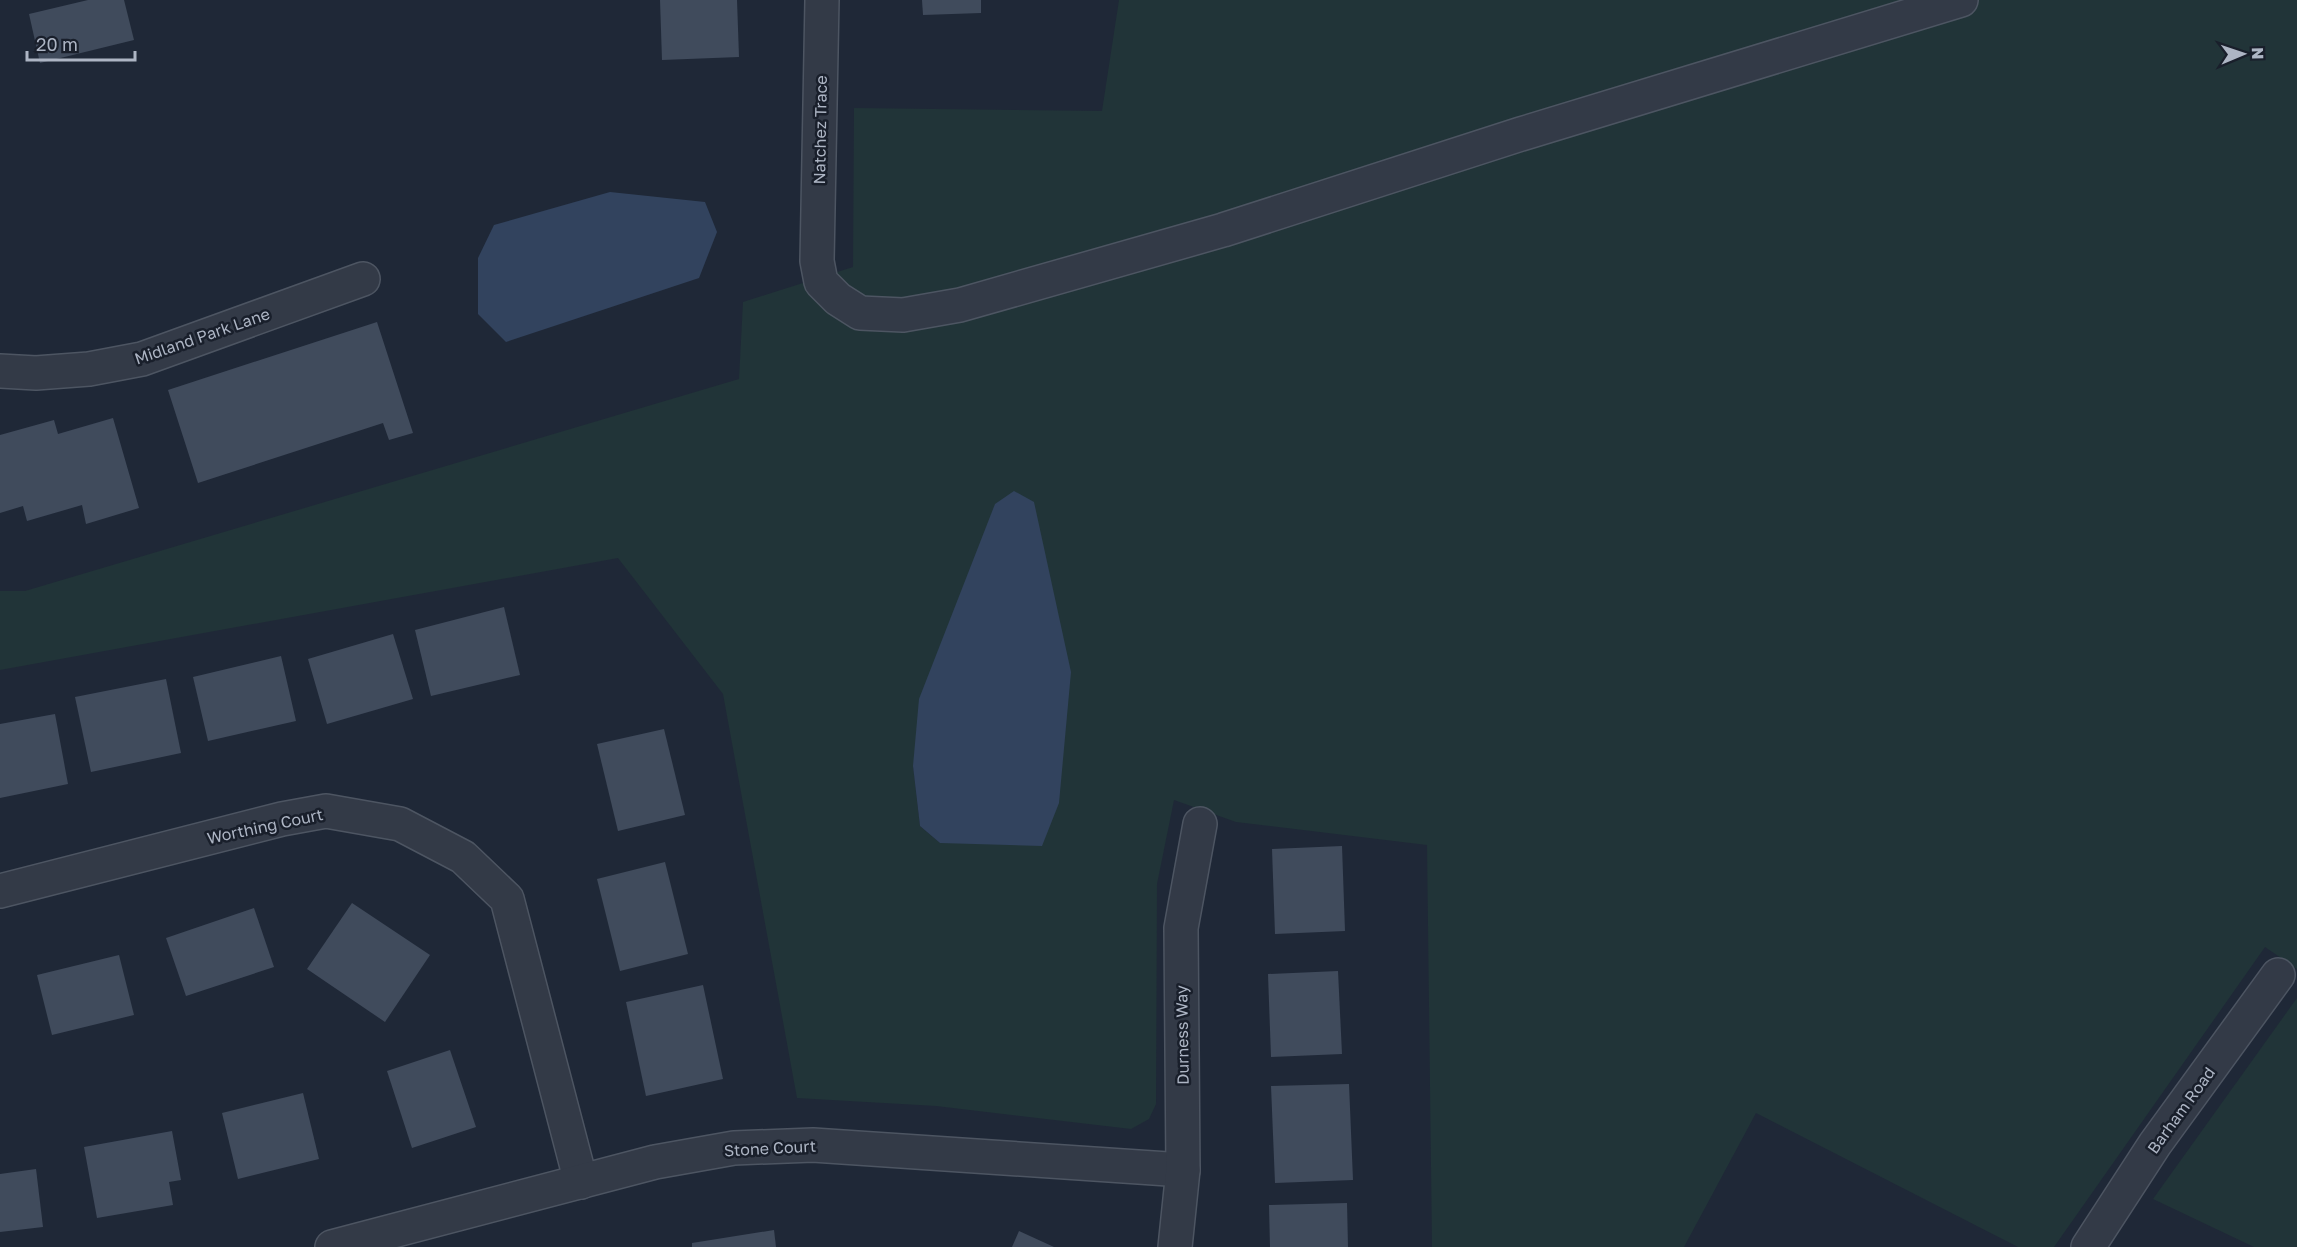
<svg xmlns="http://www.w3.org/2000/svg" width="2297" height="1247" font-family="'Golos Text',sans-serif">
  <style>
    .green { fill: #213438; fill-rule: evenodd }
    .water { fill: #32435e }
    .building { fill: #404b5c }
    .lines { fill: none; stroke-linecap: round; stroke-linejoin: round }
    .minor-casing { stroke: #4d5562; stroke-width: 36 }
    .minor { stroke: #333a47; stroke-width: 33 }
    .labels { text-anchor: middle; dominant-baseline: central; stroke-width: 5; stroke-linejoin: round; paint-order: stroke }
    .street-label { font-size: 16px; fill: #adb5c4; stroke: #191f2b }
  </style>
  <rect width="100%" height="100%" fill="#1f2837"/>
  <g class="green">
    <path d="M1119,0h1178v969l-32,-22 -211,300h-36l-262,-134 -72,134h-252l-5,-402 -191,-23 -62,-22 -17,84 -1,220 -7,15 -18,10 -195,-23 -139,-8 -74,-404 -105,-136 -618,112v-79h25l714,-212 4,-77 110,-35 1,-159 248,3zM913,766l27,77 -20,-17z"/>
    <polygon points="2297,998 2297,1247 2254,1247 2153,1199"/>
  </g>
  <g class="water">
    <polygon points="610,192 705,202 717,232 699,278 506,342 478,314 478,258 494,225"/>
    <polygon points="1014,491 1034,502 1071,672 1059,803 1042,846 940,843 920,826 913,766 919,699 995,504"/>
  </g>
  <g class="building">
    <polygon points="88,0 124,0 134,40 40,63 29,14"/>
    <polygon points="660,0 737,0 739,57 662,60"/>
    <polygon points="922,0 981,0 981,13 923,15"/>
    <polygon points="377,322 413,433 389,440 383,423 198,483 168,390"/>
    <polygon points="113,418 139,508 86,524 82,505 27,521 23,506 0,513 0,435 54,420 58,434"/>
    <polygon points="504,607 520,675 431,696 415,630"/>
    <polygon points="393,634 413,699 327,724 308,659"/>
    <polygon points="281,656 296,721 208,741 193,677"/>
    <polygon points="166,679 181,753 91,772 75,697"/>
    <polygon points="55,714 68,784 0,798 0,724"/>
    <polygon points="664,729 685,815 618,831 597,744"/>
    <polygon points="1342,846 1345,931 1275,934 1272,849"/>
    <polygon points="665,862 688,954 620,971 597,879"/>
    <polygon points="352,903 430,955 385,1022 307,969"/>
    <polygon points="254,908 274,967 186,996 166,938"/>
    <polygon points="119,955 134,1015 52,1035 37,975"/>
    <polygon points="1338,971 1342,1054 1271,1057 1268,974"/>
    <polygon points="703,985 723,1079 646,1096 626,1002"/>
    <polygon points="450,1050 476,1127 412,1148 387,1071"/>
    <polygon points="1349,1084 1353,1180 1275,1183 1271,1086"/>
    <polygon points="303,1093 319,1159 238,1179 222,1113"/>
    <polygon points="172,1131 181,1180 169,1182 173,1205 97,1218 84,1147"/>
    <polygon points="36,1169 43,1227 0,1232 0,1174"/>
    <polygon points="1347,1203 1348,1247 1270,1247 1269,1205"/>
    <polygon points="774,1230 776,1247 692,1247 692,1243"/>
    <polygon points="1019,1231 1054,1247 1012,1247"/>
  </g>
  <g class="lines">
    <g class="minor-casing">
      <g id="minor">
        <polyline points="822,0 817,261 821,282 838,299 860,313 903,315 960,305 1223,230 1521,134 1961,0"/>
        <polyline points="0,371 36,373 89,369 142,359 363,279"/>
        <polyline points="0,891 282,819 326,811 400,824 463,857 507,899 581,1182"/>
        <polyline points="332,1247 655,1162 734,1148 813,1145 1183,1170"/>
        <polyline points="1175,1247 1183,1170 1181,928 1200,824"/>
        <polyline points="2088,1247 2155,1144 2278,975"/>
      </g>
    </g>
    <use href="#minor" class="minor"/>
  </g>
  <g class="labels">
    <g class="street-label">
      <text transform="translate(820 130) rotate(-89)">Natchez Trace</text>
      <text transform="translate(202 336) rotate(-19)">Midland Park Lane</text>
      <text transform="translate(265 826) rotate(-12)">Worthing Court</text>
      <text transform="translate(1182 1035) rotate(-91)">Durness Way</text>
      <text transform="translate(2181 1110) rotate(-54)">Barham Road</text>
      <text transform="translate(770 1148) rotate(-3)">Stone Court</text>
    </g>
  </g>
  <g transform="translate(2243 54) rotate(88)" stroke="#191f2b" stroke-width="4.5" paint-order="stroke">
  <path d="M0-4.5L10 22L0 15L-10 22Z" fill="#adb5c4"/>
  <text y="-9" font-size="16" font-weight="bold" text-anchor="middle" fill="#adb5c4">N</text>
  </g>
  <path d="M27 51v9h108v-9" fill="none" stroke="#adb5c4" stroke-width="3"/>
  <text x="36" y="51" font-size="18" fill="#adb5c4" stroke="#191f2b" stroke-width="4.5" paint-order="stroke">20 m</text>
</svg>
